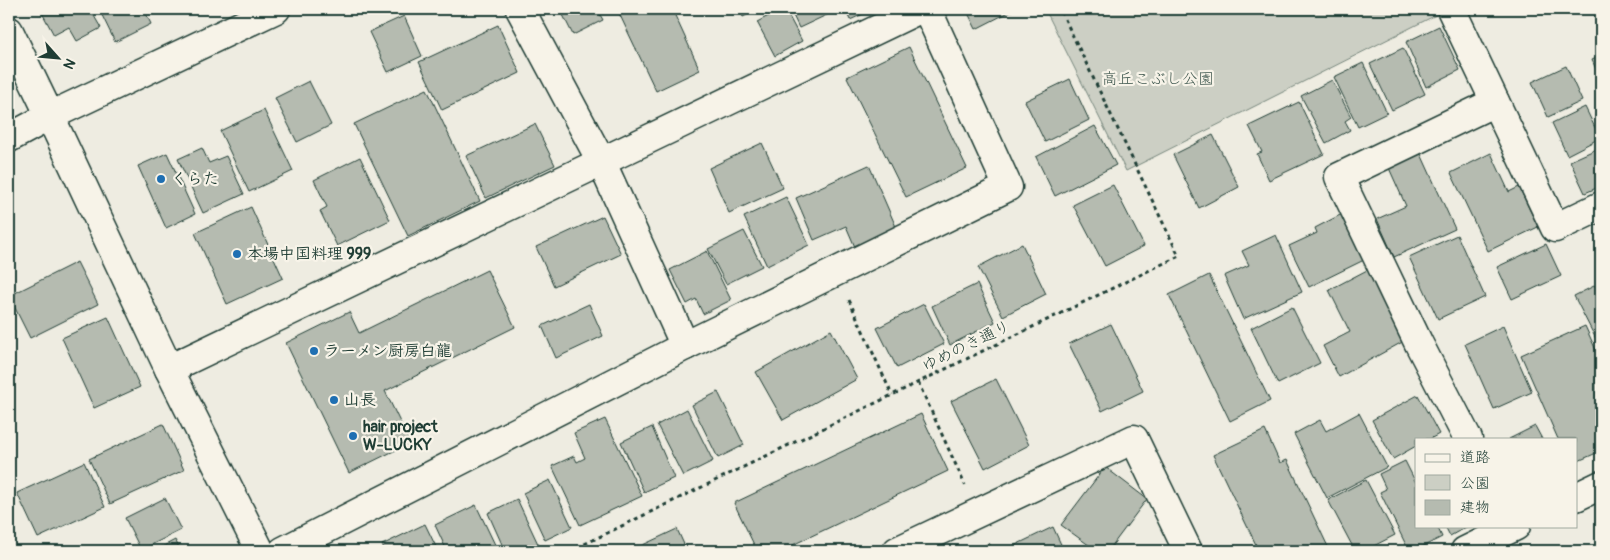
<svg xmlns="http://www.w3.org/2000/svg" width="1610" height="560" font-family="Pangolin,'Klee One',sans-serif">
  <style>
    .green { fill: #cccfc4; stroke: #76867c }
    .building { fill: #b5bbb0; stroke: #1f3d34 }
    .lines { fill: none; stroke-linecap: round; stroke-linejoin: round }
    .street-casing { stroke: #1f3d34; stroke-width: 31 }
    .secondary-casing { stroke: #1f3d34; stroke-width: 31 }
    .path { stroke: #1f3d34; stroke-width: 3; stroke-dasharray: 4 4; stroke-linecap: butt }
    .street { stroke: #f7f3e8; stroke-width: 28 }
    .secondary { stroke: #f7f3e8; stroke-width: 28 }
    .poi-dot { fill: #1f6fb2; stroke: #f7f3e8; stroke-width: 2 }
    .labels { text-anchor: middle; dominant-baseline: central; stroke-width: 4.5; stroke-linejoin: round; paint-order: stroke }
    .park-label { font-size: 16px; fill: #425a51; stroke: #f7f3e8 }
    .poi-label { font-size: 16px; font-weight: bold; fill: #1f3d34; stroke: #f7f3e8; text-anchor: start }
    .street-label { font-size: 16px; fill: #1f3d34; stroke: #f7f3e8 }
  </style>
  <rect width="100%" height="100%" fill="#eeece1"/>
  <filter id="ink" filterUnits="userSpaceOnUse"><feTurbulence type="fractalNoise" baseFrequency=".02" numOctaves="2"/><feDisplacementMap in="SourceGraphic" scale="10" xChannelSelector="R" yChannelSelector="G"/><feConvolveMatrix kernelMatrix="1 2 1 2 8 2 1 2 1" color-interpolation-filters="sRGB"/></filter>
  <g filter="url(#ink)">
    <polygon class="green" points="1045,9 1433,9 1436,15 1126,171"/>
    <g class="building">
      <polygon points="40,9 90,9 101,28 77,41 69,27 54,35"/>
      <polygon points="99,9 144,9 151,24 115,42"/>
      <polygon points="560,9 597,9 603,20 573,35"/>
      <polygon points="617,9 672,9 700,70 656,91"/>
      <polygon points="739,9 759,9 743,17"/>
      <polygon points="782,9 785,9 802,41 775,56 757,22"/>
      <polygon points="790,9 832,9 833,12 799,28"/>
      <polygon points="845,9 874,9 850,20"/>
      <polygon points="966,9 1015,9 976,29"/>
      <polygon points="404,16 422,56 388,72 369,32"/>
      <polygon points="498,25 520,73 442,110 419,62"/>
      <polygon points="1439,26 1460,70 1426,87 1406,42"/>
      <polygon points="909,47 967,168 906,197 847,77"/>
      <polygon points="1403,48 1425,94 1392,110 1370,64"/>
      <polygon points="1601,56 1601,81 1592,60"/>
      <polygon points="1363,63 1387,113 1358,127 1334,77"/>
      <polygon points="1566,66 1582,101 1548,117 1532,82"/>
      <polygon points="1070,79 1089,120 1045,142 1025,101"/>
      <polygon points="1332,80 1351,117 1345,121 1350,130 1326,143 1301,96"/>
      <polygon points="309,81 331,125 297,142 275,98"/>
      <polygon points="427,89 480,201 408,236 354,124"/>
      <polygon points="1299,102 1324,154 1269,180 1257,154 1262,152 1249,126"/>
      <polygon points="1585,107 1600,138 1567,155 1552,123"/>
      <polygon points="264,110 293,171 249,192 220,131"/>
      <polygon points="535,124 555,165 486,198 466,156"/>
      <polygon points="1095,126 1116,165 1055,196 1036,157"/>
      <polygon points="1213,135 1239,187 1199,208 1173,155"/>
      <polygon points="762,143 783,188 729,213 709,168"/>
      <polygon points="1601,147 1601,186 1585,193 1570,161"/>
      <polygon points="202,148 209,163 226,156 244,194 203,213 178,159"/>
      <polygon points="167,153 195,214 166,228 138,166"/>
      <polygon points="1491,153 1509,192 1519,187 1538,227 1488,251 1451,173"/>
      <polygon points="1421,154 1455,229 1394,257 1377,219 1406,206 1389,168"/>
      <polygon points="360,157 390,220 337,246 320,211 327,207 314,180"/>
      <polygon points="869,165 897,229 855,247 846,226 814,240 796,198"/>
      <polygon points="1113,185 1144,246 1105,266 1073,205"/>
      <polygon points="786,197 809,245 767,266 744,217"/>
      <polygon points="251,207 283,278 227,304 195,233"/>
      <polygon points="1342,214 1364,260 1309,287 1289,246 1317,233 1315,228"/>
      <polygon points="603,216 621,254 554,286 536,247"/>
      <polygon points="744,231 762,266 726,284 708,249"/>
      <polygon points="1276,235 1302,292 1243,319 1224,276 1249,265 1242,251"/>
      <polygon points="1457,235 1485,297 1438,319 1409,257"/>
      <polygon points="1022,244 1046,294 1003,316 978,267"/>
      <polygon points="1546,244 1561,276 1512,299 1497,267"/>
      <polygon points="707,251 731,300 703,314 696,299 687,304 670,270"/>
      <polygon points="77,262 98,304 30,338 9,296"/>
      <polygon points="1369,269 1406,340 1339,377 1323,346 1350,332 1329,290"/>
      <polygon points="487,270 515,327 385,391 410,443 349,473 286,343 349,312 359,333"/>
      <polygon points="1209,275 1270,401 1230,421 1169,295"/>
      <polygon points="1600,283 1601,339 1597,341 1574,296"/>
      <polygon points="977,284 995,322 950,345 932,306"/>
      <polygon points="589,304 603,336 556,358 542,326"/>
      <polygon points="924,304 944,344 897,368 877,328"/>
      <polygon points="1292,307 1320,363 1278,384 1251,328"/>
      <polygon points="108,317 140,387 94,408 62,338"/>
      <polygon points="1111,324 1143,391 1102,411 1069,344"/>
      <polygon points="1503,326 1532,392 1494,409 1465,344"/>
      <polygon points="1585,326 1601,361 1601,451 1576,462 1576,439 1558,439 1521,355"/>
      <polygon points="831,330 857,379 783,420 756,372"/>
      <polygon points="996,379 1029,445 985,468 951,401"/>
      <polygon points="718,392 744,445 718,458 692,405"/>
      <polygon points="1418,395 1439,434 1430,439 1416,439 1416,446 1393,459 1372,420"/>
      <polygon points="687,409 713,461 683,476 657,425"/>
      <polygon points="1359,413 1387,467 1327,498 1294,434 1320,420 1326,431"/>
      <polygon points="921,414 948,471 780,551 757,551 734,503"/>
      <polygon points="605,419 642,496 580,525 552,466 574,456 577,462 585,458 574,433"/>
      <polygon points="163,424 184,470 110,504 89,459"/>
      <polygon points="1535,426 1542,439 1509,439"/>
      <polygon points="652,427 674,478 644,492 621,442"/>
      <polygon points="1265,430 1280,463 1287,460 1330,551 1253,551 1258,549 1213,455"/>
      <polygon points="1405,461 1416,483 1416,526 1437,526 1442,537 1414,551 1409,551 1380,492 1386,489 1379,474"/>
      <polygon points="84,462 105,507 38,538 17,493"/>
      <polygon points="1105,467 1147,499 1108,551 1097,551 1061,525"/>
      <polygon points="550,480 572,527 545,540 523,493"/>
      <polygon points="1366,480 1395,535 1364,551 1355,551 1328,500"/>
      <polygon points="165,498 181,530 141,550 125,518"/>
      <polygon points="517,499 539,546 527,551 505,551 488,513"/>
      <polygon points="476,505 498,551 447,551 435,525"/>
      <polygon points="425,524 438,551 386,551 382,545"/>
      <polygon points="1445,526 1468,526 1450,536"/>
      <polygon points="1053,527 1064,551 1003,551"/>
      <polygon points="677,529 687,551 632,551 632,550"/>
      <polygon points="175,540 181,551 154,551"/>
      <polygon points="989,543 994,551 975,551"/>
    </g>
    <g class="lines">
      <g class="street-casing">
        <g id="street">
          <polyline points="520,9 601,161 685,346"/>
          <polyline points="1451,9 1555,228 1601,206"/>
          <polyline points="169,369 920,9"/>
          <polyline points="1468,439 1419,344 1339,177 1495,102"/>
          <polyline points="283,551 685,346 1008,187 927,9"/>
          <polyline points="897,551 1134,439 1188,551"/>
        </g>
      </g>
      <g class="secondary-casing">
        <g id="secondary">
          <polyline points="9,31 50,116 169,369 260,551"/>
          <polyline points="9,138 50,116 276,9"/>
          <polyline points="1576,497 1601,485"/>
          <polyline points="1465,551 1516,526"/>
        </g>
      </g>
      <g class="path">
        <polyline points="849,300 892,395"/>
        <polyline points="918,382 965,485"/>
        <polyline points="570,551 1179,256 1060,9"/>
      </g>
      <use href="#street" class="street"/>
      <use href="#secondary" class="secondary"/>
    </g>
  </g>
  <g class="poi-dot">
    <circle cx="161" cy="179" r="5"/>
    <circle cx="237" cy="254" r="5"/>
    <circle cx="314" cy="351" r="5"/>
    <circle cx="334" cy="400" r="5"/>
    <circle cx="353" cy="436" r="5"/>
  </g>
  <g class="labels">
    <g class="park-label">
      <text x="1158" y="79">高丘こぶし公園</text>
    </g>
    <g class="poi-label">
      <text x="171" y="179">くらた</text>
      <text x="247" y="254">本場中国料理 999</text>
      <text x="324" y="351">ラーメン厨房白龍</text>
      <text x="344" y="400">山長</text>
      <text x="363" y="427">hair project<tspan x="363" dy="18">W-LUCKY</tspan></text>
    </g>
    <g class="street-label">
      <text transform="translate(966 346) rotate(-26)">ゆめのき通り</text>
    </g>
  </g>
  <rect width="1610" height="560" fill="none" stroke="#f7f3e8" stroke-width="30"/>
  <rect x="15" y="15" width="1580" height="530" fill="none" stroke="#1f3d34" stroke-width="2" filter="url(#ink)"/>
  <rect x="1415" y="438" width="162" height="90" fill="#f7f3e8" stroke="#a1aaa0"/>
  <rect x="1425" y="454" width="25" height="8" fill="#f7f3e8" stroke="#a1aaa0"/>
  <text x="1460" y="462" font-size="15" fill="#1f3d34">道路</text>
  <rect x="1425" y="475" width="25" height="15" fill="#cccfc4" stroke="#a1aaa0"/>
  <text x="1460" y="488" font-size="15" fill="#1f3d34">公園</text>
  <rect x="1425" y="500" width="25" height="15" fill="#b5bbb0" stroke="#a1aaa0"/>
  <text x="1460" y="512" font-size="15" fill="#1f3d34">建物</text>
  <g transform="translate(58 58) rotate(117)" stroke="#f7f3e8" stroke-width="4" paint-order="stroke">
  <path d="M0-4L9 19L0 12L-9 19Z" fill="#1f3d34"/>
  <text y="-8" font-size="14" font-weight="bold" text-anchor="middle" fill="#1f3d34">N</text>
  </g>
</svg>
